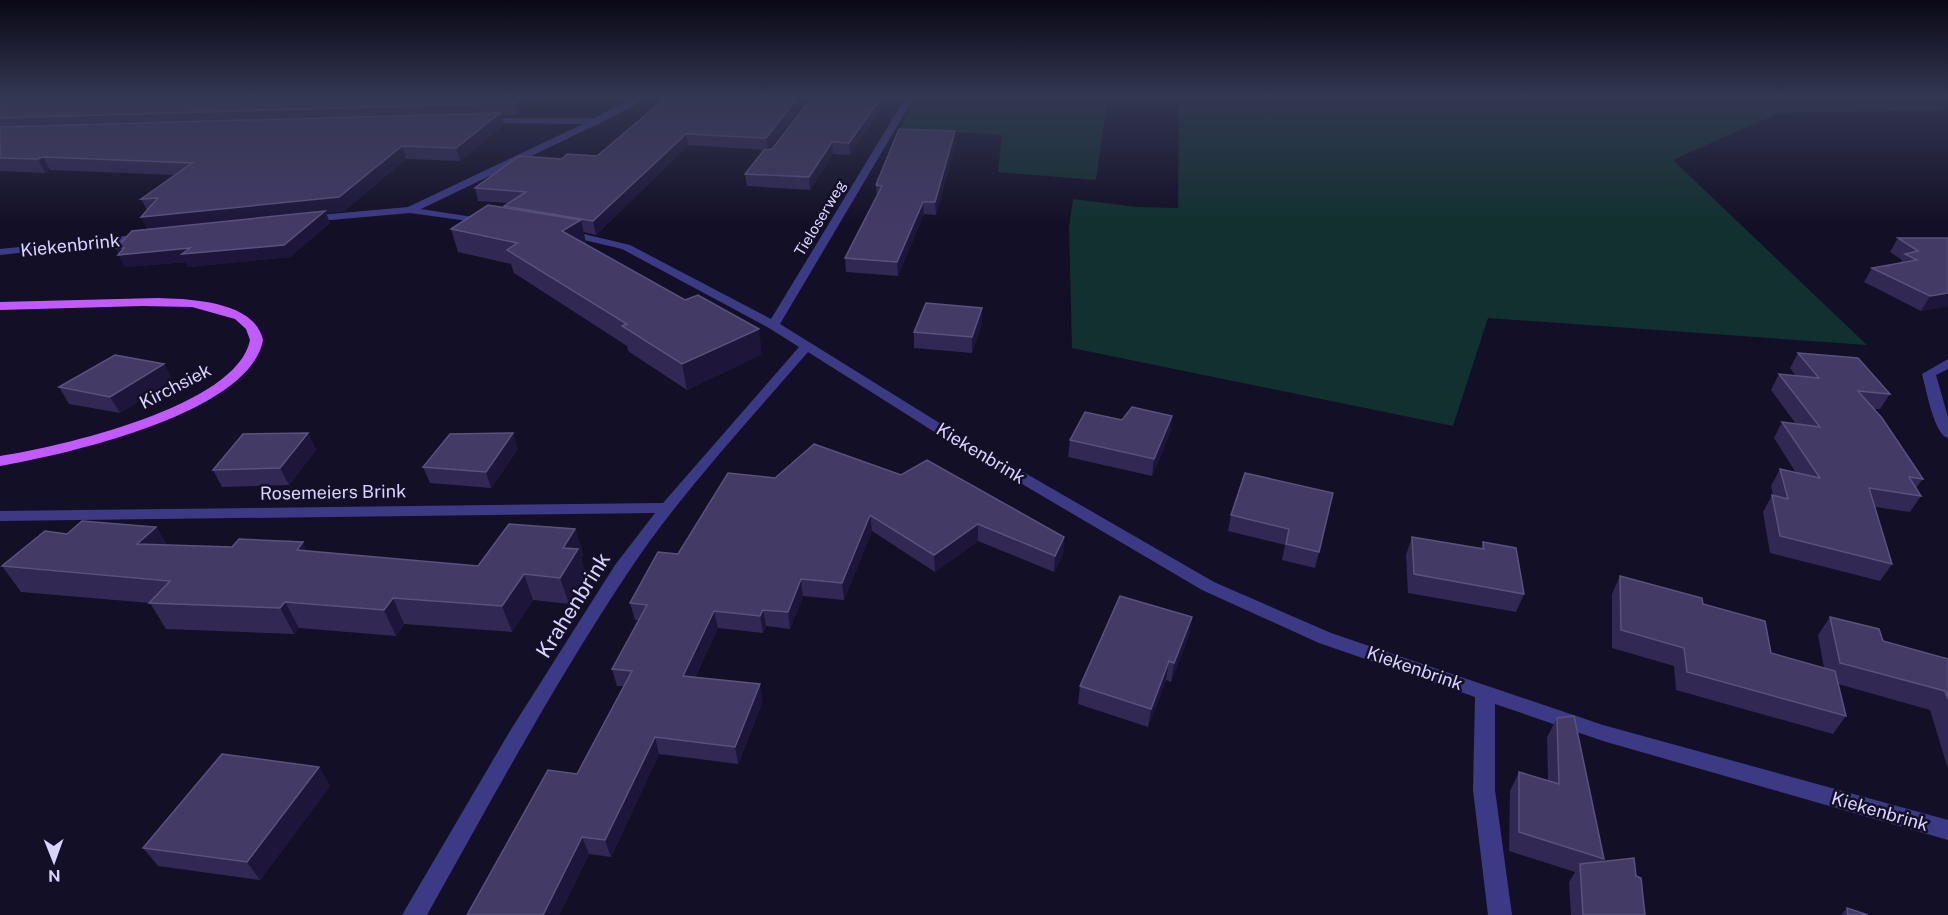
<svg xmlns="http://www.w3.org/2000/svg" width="1948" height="915" font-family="'Public Sans',sans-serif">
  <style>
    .green { fill: #12302f }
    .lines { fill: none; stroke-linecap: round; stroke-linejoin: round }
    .minor { fill: #3d3a85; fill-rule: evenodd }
    .major { fill: #c25bff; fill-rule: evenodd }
    .wall { fill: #312854 }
    .shaded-wall { fill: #1d163a }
    .building { fill: #433a66; stroke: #5a527e; stroke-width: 1.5 }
    .labels { text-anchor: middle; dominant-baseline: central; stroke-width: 5; stroke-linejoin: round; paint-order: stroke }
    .far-street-label { font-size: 15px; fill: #d9d4ff; stroke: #130f26 }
    .street-label { font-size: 18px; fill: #d9d4ff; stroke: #130f26 }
    .near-street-label { font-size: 21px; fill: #d9d4ff; stroke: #130f26 }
  </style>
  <rect width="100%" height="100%" fill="#130f26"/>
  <g class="green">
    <polygon points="918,96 1108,96 1096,180 998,172 1002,135 901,128"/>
    <polygon points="1179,96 1935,96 1945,110 1778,113 1673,160 1867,345 1488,318 1453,426 1072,348 1069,227 1073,199 1137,207 1178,208"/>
  </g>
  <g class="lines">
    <g class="minor">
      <polygon points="636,96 646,96 632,107 600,123 421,209 486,219 491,222 490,224 410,213 308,222 303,219 308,216 408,207 583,124 483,123 480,122 480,118 594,118"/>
      <path d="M856,96h59l-135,228 174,108 260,150 117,51 272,92 345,95v20l-345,-99 -108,-37v86l17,125h-24l-15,-125 2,-93 -156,-54 -117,-53 -258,-152 -136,-86c-62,72 -129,143 -181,222 -73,110 -136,227 -200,341h-25l108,-184 105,-166 40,-52 -655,8v-10l663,-8 136,-156 -30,-19 -147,-79 -59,-14 -1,-2 5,-3 63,15 141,74 133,-219 -44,-2z"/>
      <polygon points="144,234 148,235 148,239 0,255 0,249"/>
      <path d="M1948,359v10l-12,6 12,42v21c-14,-3 -22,-50 -26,-64z"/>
    </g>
    <path class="major" d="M158,298c32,1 97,3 105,42 -13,74 -200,115 -263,126v-10c58,-9 237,-49 250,-116l-4,-11 -11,-10 -43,-12 -50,-1 -142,4v-8z"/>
  </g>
  <g class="wall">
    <polygon points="0,96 534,96 535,100 517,115 501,115 504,125 460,161 406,159 344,211 326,213 330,223 290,257 188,267 186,262 125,267 116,248 147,229 147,210 141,199 175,175 50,170 45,173 0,171"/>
    <polygon points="809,96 768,150 772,149 886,101 850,155 833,154 810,190 747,186 745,174 765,150 688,145 596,235 583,232 586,243 585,243 762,354 687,390 628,351 627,346 514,273 511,264 458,252 451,229 505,208 504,206 508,203 478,201 475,188 562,159 597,156"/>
    <polygon points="956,142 936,215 924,214 898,276 846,272 845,258 877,197 876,185"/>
    <polygon points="1898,238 1948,238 1948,306 1921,311 1864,282 1872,268 1900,263 1902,260 1890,252"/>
    <polygon points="982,308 982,323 972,353 914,348 914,332"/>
    <polygon points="1798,353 1890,394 1880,409 1873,409 1923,479 1916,488 1921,496 1910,512 1875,507 1892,564 1880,581 1770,553 1763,512 1772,495 1773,495 1771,486 1780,469 1796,473 1774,438 1782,422 1796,424 1771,390 1779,374 1796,376 1790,368"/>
    <polygon points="164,364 172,380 120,413 69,404 59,387"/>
    <polygon points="1172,416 1170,433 1152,476 1068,457 1070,440 1122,420"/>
    <polygon points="308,433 316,450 289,485 222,487 213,470"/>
    <polygon points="518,449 491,488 430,483 423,467"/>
    <polygon points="728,473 1064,537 1063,554 1054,572 978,541 935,572 872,531 844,600 803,596 790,629 766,626 763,633 718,628 695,677 763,701 738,764 659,754 611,857 589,854 559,915 467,915 577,774 624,686 617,686 612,669 639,620 635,620 630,603 678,554"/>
    <polygon points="1245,473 1319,552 1315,568 1282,560 1285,545 1228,531 1231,515"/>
    <polygon points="156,527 167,545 307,551 478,566 575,529 583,555 581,558 586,575 569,604 533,600 512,632 404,624 396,636 299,628 294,634 166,629 150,603 21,592 2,566 67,534"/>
    <polygon points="1412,537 1481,548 1483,542 1524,594 1516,612 1408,593 1406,555"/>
    <polygon points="1620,576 1703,604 1771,653 1824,668 1818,635 1830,617 1883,641 1948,659 1948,769 1930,710 1838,684 1846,716 1833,734 1676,690 1674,666 1612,648 1612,594"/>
    <polygon points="1192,617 1189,635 1171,682 1166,680 1148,727 1078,704 1080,686"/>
    <polygon points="1557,718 1604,859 1602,861 1636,876 1645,915 1571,915 1569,882 1575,872 1509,851 1510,791 1519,772 1548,781 1547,737"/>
    <polygon points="319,767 330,786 260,880 158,866 143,848"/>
    <polygon points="1847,908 1868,915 1841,915"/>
  </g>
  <g class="shaded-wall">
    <polygon points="522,96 534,96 535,100 517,115 514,103"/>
    <polygon points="799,96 809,96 768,150 766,138"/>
    <polygon points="882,96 886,96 886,101 850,155 849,143"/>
    <polygon points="500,113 504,125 460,161 456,148"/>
    <polygon points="955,131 956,142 936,215 935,202"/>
    <polygon points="686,134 688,145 596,235 593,221"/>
    <polygon points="832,142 833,154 810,190 809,177"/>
    <polygon points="402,146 406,159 344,211 326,213 330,223 290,257 188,267 186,262 125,267 118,255 120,254 116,248 190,248 284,245 148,231 141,217"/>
    <polygon points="43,157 50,170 45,173 38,159"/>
    <polygon points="923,202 924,214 898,276 897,262"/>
    <polygon points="581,220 586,243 568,254 562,231"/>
    <polygon points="1948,293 1948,306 1921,311 1930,296"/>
    <polygon points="982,308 982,323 972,353 972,337"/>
    <polygon points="759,329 762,354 687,390 682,364"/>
    <polygon points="164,364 172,380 120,413 110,397"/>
    <polygon points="1172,416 1170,433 1152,476 1154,459"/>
    <polygon points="308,433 316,450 289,485 280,468"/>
    <polygon points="513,433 518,449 491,488 486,472"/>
    <polygon points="870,515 872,531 844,600 842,583"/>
    <polygon points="978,524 978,541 935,572 934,555"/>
    <polygon points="156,527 171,552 137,544"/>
    <polygon points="575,529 583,555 581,558 586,575 569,604 560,578 563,548"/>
    <polygon points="1064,537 1063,554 1054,572 1055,556"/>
    <polygon points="303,542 315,567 297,550"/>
    <polygon points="524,574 533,600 512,632 502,606"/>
    <polygon points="801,579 803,596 790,629 788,612"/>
    <polygon points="393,598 404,624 396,636 384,610"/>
    <polygon points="285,602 299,628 294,634 280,608"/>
    <polygon points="763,610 766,626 763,633 760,616"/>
    <polygon points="714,611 718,628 687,693 683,676"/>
    <polygon points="1192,617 1189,635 1171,682 1174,663"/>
    <polygon points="1169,661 1166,680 1148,727 1151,709"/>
    <polygon points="760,684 763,701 738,764 735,747"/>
    <polygon points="655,737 659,754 611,857 605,840"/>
    <polygon points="319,767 330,786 260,880 247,862"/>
    <polygon points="582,837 589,854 559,915 543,915"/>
  </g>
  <g class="building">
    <polygon points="0,96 522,96 514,103 0,118"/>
    <polygon points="668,96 799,96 766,138 686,134 593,221 504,206 526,192 475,188 519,156 562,159 567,154 597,156"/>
    <polygon points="813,96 882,96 849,143 832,142 809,177 745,174 764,150 772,149"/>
    <polygon points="500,113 456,148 402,146 339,197 141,217 158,198 141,199 192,163 43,157 38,159 0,158 0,127"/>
    <polygon points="899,129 955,131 935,202 923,202 897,262 845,258 882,186 876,185"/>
    <polygon points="488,205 581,220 562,231 685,300 698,295 759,329 682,364 622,326 627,324 507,250 517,243 451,229"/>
    <polygon points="325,211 284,245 182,254 190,248 118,255 124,248 116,248 132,231"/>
    <polygon points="1898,238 1948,238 1948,293 1930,296 1872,268 1917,260 1905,254 1918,251"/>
    <polygon points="926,303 982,308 972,337 914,332"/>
    <polygon points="1798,353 1858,358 1890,394 1858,391 1882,418 1923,479 1909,477 1921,496 1869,488 1892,564 1780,536 1772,495 1788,499 1780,469 1820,478 1782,422 1820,427 1779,374 1819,378"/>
    <polygon points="115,355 164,364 110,397 59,387"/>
    <polygon points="1132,407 1172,416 1154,459 1070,440 1085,412 1122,420"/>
    <polygon points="308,433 280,468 213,470 243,434"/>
    <polygon points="513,433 486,472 423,467 450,434"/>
    <polygon points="814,444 901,475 927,460 1064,537 1055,556 978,524 934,555 870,515 842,583 801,579 788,612 763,610 760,616 714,611 683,676 760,684 735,747 655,737 605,840 582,837 543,915 467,915 548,770 577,774 632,671 612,669 647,605 630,603 658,552 678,554 728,473 775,478"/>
    <polygon points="1245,473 1333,493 1319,552 1286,544 1289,529 1231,515"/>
    <polygon points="82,521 156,527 137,544 232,547 239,539 303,542 297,550 478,566 509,524 575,529 563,548 578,549 560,578 524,574 502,606 393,598 384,610 285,602 280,608 149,603 170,581 2,566 45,531 67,534"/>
    <polygon points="1412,537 1484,549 1483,542 1516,548 1524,594 1414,574"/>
    <polygon points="1620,576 1702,598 1703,604 1765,621 1771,653 1835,671 1846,716 1687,672 1684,648 1621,630"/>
    <polygon points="1120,596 1192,617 1174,663 1169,661 1151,709 1080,686"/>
    <polygon points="1830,617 1879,629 1883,641 1948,659 1948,699 1945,691 1840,663"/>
    <polygon points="1574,716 1604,859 1519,832 1519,772 1559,784 1557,718"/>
    <polygon points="222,754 319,767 247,862 143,848"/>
    <polygon points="1634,858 1636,876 1641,878 1645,915 1583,915 1580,864"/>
    <polygon points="1847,908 1868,915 1848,915"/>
  </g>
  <linearGradient id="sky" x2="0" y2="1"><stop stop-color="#0a0815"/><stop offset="0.43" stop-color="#333752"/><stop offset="1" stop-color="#333752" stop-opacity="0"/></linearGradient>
  <rect width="1948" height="224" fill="url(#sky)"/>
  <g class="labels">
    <g class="far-street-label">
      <text transform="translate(820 218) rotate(-59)">Tieloserweg</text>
    </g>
    <g class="street-label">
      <text transform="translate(70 245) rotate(-6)">Kiekenbrink</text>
      <text transform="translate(175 386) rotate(-27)">Kirchsiek</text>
      <text transform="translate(981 453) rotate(31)">Kiekenbrink</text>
      <text transform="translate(333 492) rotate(-1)">Rosemeiers Brink</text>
      <text transform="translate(1415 668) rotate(19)">Kiekenbrink</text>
      <text transform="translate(1880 811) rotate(16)">Kiekenbrink</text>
    </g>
    <g class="near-street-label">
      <text transform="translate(573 605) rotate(-58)">Krahenbrink</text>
    </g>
  </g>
  <g transform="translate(54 861) rotate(179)" stroke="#130f26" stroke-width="4.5" paint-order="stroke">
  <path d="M0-4.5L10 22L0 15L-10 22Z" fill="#d9d4ff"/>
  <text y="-9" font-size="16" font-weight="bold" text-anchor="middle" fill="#d9d4ff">N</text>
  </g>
</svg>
